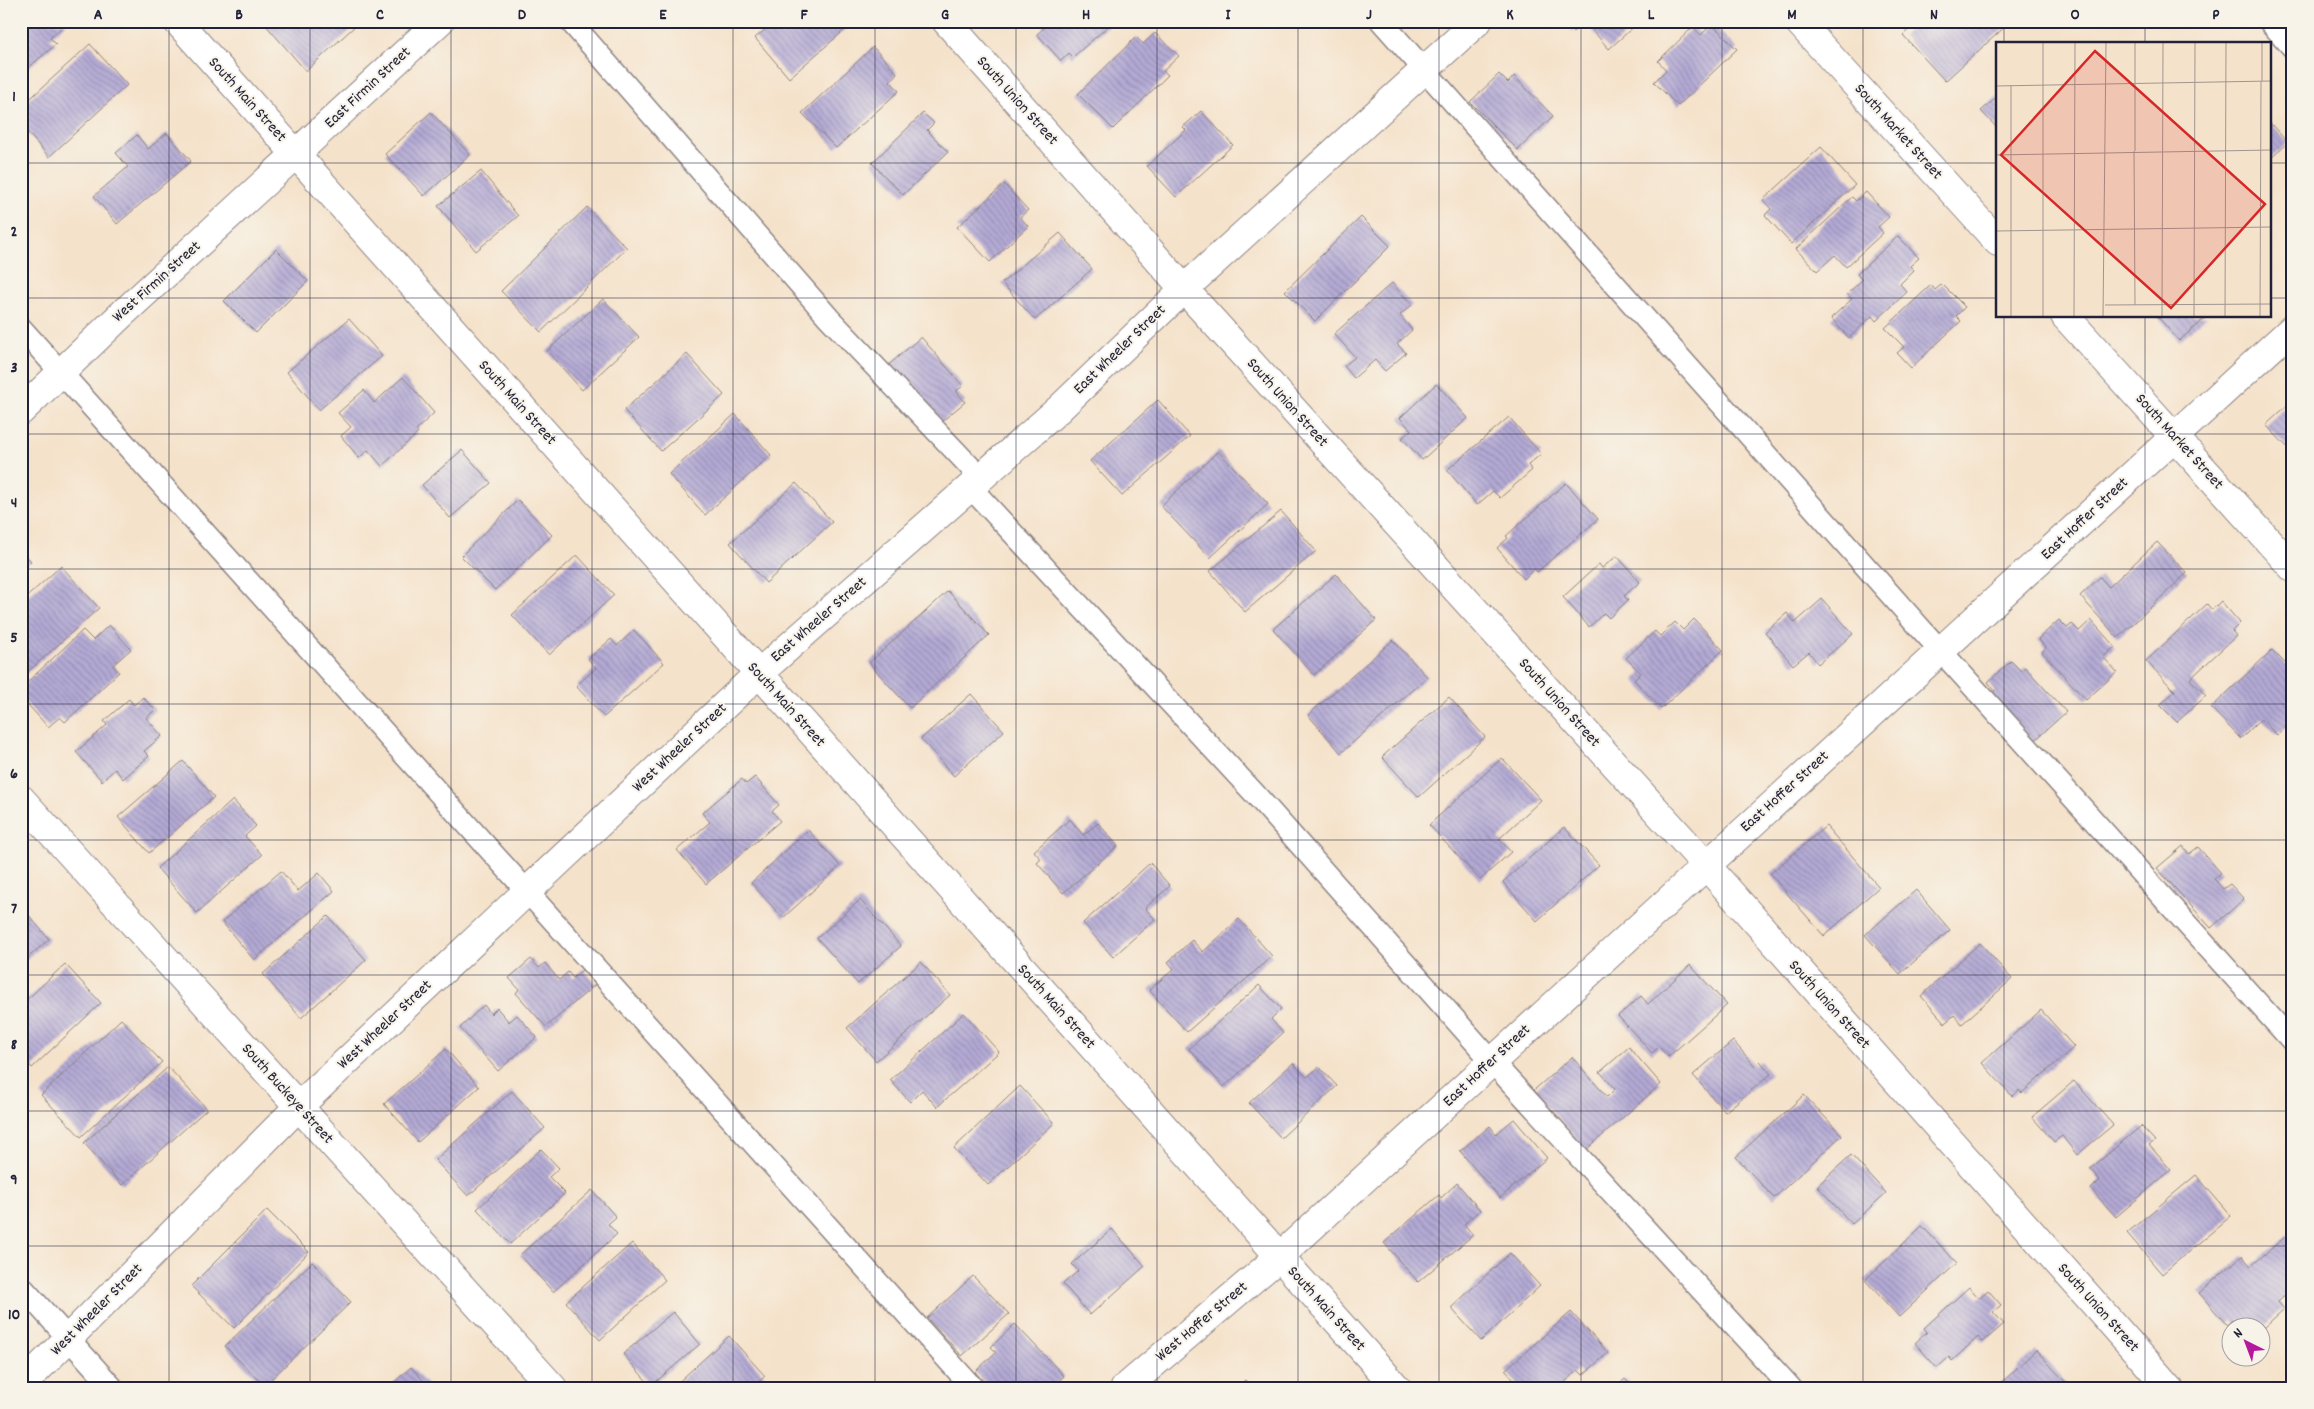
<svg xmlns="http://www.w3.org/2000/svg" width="2314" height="1409" font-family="Dekko,sans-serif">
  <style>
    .building { fill: url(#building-back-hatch) }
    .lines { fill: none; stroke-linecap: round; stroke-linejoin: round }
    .lane-casing { stroke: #8c8282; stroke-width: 24 }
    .street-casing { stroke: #8c8282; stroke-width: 30 }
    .lane { stroke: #fff; stroke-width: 21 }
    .street { stroke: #fff; stroke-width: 28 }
    .grid { fill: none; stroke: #22223b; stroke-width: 1; stroke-opacity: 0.55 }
    .labels { text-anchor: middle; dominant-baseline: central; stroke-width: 4; stroke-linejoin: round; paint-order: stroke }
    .street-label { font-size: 16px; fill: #22223b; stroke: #f7f3e8 }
    .inset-road { fill: none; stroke: #a19591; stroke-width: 1 }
    .view { fill: #d62828; fill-opacity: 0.15; stroke: #d62828; stroke-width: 2.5 }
    .inset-edge { fill: none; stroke: #22223b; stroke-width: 2.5 }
    .neatline { fill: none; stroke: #22223b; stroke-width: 2 }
    .grid-label { font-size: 16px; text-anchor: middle; font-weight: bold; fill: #22223b }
  </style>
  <defs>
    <pattern id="building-back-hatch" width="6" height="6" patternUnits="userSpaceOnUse" patternTransform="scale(1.25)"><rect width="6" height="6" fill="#b4aad5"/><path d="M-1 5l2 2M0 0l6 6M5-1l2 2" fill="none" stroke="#928aae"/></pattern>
  </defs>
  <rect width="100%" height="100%" fill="#f7f3e8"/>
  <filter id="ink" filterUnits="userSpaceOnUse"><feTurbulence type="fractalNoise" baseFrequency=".02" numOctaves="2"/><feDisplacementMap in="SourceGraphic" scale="10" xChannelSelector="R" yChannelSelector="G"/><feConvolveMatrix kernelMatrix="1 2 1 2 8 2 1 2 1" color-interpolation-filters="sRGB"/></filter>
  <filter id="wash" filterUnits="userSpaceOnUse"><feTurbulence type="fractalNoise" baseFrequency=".0096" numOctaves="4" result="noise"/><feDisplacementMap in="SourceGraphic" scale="20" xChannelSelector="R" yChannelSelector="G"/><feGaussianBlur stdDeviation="1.12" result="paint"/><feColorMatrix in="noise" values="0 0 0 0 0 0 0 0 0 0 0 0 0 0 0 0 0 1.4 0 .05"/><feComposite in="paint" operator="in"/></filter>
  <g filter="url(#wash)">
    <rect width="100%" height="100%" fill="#f5e2ca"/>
    <g id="blocks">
      <g class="building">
        <polygon points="21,21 67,23 50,38 56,44 21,74"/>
        <polygon points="266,21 351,21 355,26 306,71 264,23"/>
        <polygon points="730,21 740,21 734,26"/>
        <polygon points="775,21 801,22 855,21 789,78 755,38"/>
        <polygon points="1039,21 1114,21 1073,57 1069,53 1061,61 1037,34 1044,28"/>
        <polygon points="1563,21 1640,21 1609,49 1585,22 1573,32"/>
        <polygon points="1918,21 2004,21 2007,25 1945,81 1903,35"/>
        <polygon points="1712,24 1737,49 1678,106 1654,82 1666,70 1658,61 1693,27 1701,35"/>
        <polygon points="1155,33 1179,56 1163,71 1168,75 1113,129 1078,94 1136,37 1143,44"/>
        <polygon points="90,44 127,85 49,157 21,125 21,107"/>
        <polygon points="873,47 897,73 890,81 899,91 836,148 802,113"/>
        <polygon points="1499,74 1508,83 1514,76 1553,116 1518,150 1470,102"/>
        <polygon points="1998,96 1998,129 1981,111"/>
        <polygon points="1201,111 1233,145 1176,197 1147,166 1186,130 1183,127"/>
        <polygon points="431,112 470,155 424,196 385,154"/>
        <polygon points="923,113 934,123 927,130 948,152 903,195 872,163"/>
        <polygon points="2270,123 2288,143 2270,159"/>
        <polygon points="167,133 191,161 117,224 94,196 128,167 116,153 137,135 148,149"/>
        <polygon points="1821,147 1855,185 1791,244 1765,215 1771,209 1763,200"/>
        <polygon points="481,171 518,216 476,251 438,206"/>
        <polygon points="1004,184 1028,210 1020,217 1028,226 990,262 957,227"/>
        <polygon points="1866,192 1889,217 1878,227 1883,233 1846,267 1835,255 1817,271 1796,249 1852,197 1856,201"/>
        <polygon points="587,207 627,248 541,332 501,291"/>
        <polygon points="1361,217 1390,246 1315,321 1285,291"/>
        <polygon points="1060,233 1092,269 1035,320 1002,283"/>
        <polygon points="1898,236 1919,258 1910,266 1914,270 1900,284 1907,292 1876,321 1872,316 1849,338 1831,318 1852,299 1847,294 1862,280 1857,274"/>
        <polygon points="276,249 308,281 256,333 224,301"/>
        <polygon points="1392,283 1412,305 1400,315 1412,330 1397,344 1406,353 1385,371 1375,360 1354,378 1344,366 1355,357 1334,334"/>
        <polygon points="1942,284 1965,307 1956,316 1961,321 1911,368 1897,353 1904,347 1885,328 1931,285 1935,290"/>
        <polygon points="603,299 639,337 582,390 547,351"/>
        <polygon points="2157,316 2207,316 2179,341"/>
        <polygon points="349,319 382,356 319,410 287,372"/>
        <polygon points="921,337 963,386 956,391 965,402 941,422 885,368"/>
        <polygon points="687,354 724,395 661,451 624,410"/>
        <polygon points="403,377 434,413 416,430 418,433 382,466 368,450 359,458 341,436 351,427 338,413 364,390 374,403"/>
        <polygon points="1436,384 1468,418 1422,460 1402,438 1411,430 1400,418"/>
        <polygon points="1158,400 1190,436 1122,496 1090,461"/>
        <polygon points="2293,400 2293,453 2266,425"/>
        <polygon points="735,414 771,455 705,515 669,474"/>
        <polygon points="1509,417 1541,454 1528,465 1532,470 1500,498 1493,491 1477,505 1447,470"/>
        <polygon points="462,450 491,483 450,518 422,485"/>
        <polygon points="1218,451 1268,504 1210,558 1161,506"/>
        <polygon points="796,483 832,522 766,583 730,543"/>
        <polygon points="1566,483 1598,519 1537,572 1534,569 1524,579 1497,548 1508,538 1506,536"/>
        <polygon points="518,500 552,535 495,590 461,556"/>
        <polygon points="1281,511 1316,551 1245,612 1210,571"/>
        <polygon points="2157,542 2187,573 2118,638 2080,596 2100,577 2109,587"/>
        <polygon points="21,551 31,561 21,570"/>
        <polygon points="577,555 614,595 549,655 512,615"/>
        <polygon points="1617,556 1640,582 1624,596 1628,600 1609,618 1604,613 1589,627 1563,597 1599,564 1602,568"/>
        <polygon points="61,566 99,608 21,678 21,602"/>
        <polygon points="1336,574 1376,620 1314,675 1273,629"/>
        <polygon points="948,591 989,635 910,708 869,663"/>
        <polygon points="1822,599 1853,634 1818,664 1809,652 1793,665 1765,632 1787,613 1795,623"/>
        <polygon points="2221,601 2240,623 2232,631 2236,636 2190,679 2206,696 2177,722 2160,705 2175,691 2146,661 2207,604 2212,610"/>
        <polygon points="1694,619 1723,650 1661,709 1634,680 1641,673 1626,658 1655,631 1660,636 1675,622 1683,630"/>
        <polygon points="2059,620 2067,628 2072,624 2079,631 2091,620 2115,647 2103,657 2117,672 2086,700 2042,652 2046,648 2038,639"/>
        <polygon points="109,625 131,649 113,665 119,672 65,722 60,717 48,727 21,697 21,688 83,630 93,640"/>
        <polygon points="634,630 664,663 604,717 576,686 596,668 588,659 611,639 617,646"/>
        <polygon points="1393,640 1427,677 1341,753 1308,715"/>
        <polygon points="2272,650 2293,671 2293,720 2277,735 2261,719 2241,739 2211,708"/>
        <polygon points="2011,661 2021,671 2025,667 2066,712 2031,744 1989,697 1995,691 1988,682"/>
        <polygon points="971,694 1004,731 954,776 921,739"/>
        <polygon points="143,697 155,710 146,718 162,736 144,751 149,756 123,779 115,769 102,781 76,752 107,725 104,721 129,699 134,705"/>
        <polygon points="1449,697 1485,737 1419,797 1382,757"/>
        <polygon points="1502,758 1541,800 1499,839 1511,852 1480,880 1429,825"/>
        <polygon points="183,761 214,797 149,853 118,817"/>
        <polygon points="755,777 779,805 772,811 780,821 706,884 677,850 710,822 702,813 742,779 746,784"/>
        <polygon points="233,800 256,826 245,836 262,855 197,913 157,868"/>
        <polygon points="1070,819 1083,835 1098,823 1118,846 1063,893 1037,863 1041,859 1034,851"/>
        <polygon points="1826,826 1879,887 1824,936 1770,874"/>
        <polygon points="1564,827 1599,865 1537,921 1503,882"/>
        <polygon points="808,830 840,866 783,918 751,883"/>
        <polygon points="2183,846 2189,854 2198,847 2221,873 2214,879 2223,889 2230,884 2244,899 2211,928 2157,868"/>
        <polygon points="1150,863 1170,886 1145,908 1155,919 1113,957 1083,923"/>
        <polygon points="281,871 298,891 319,873 334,891 254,960 222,922"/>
        <polygon points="1916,890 1950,930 1900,974 1865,935"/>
        <polygon points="860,900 901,946 858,984 817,938"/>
        <polygon points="25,911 49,939 21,964 21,914"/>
        <polygon points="328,916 366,960 301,1018 263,974"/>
        <polygon points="1239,919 1272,956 1187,1032 1149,990 1174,969 1168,962 1192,940 1203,952"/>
        <polygon points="1980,943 2012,979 1962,1024 1954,1015 1945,1023 1921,996"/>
        <polygon points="531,959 539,968 545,963 559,980 568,972 573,978 583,969 596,984 546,1027 516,993 519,989 509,978"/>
        <polygon points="921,962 950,995 876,1061 847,1028"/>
        <polygon points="65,964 101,1003 32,1068 21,1056 21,1005"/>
        <polygon points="1690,965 1727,1005 1668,1057 1659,1047 1652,1053 1618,1016 1641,996 1648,1004"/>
        <polygon points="1259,985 1281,1009 1271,1019 1283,1033 1224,1087 1189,1049"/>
        <polygon points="484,1005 491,1014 497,1008 509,1022 517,1015 537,1037 498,1071 460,1028"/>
        <polygon points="2041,1010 2074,1047 2022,1093 2019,1090 2012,1096 1982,1063"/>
        <polygon points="964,1013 999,1052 937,1107 922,1090 910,1102 890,1080"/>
        <polygon points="121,1019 162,1062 81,1137 41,1095"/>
        <polygon points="1733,1041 1755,1066 1760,1061 1771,1074 1725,1112 1693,1075"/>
        <polygon points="1629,1047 1661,1084 1586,1150 1534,1090 1572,1057 1607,1097 1615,1089 1600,1072"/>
        <polygon points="446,1049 479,1087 418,1142 384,1104"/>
        <polygon points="1293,1063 1307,1077 1319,1067 1337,1086 1281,1138 1249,1103"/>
        <polygon points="168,1067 207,1109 122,1185 84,1143"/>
        <polygon points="2074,1081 2113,1125 2077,1155 2062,1136 2054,1142 2032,1117"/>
        <polygon points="1020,1086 1054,1123 988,1185 954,1148"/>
        <polygon points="512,1091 545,1128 468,1196 435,1160"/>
        <polygon points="1804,1095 1842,1135 1774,1198 1736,1157"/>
        <polygon points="1514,1119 1547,1158 1500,1198 1460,1151 1490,1126 1496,1134"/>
        <polygon points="2141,1126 2155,1141 2149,1145 2171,1170 2116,1217 2091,1189 2100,1180 2090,1169"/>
        <polygon points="541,1149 559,1168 549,1177 565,1193 510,1244 477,1209"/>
        <polygon points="1851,1155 1886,1193 1852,1224 1817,1186"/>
        <polygon points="2196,1175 2231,1216 2162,1274 2127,1233"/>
        <polygon points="1457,1183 1480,1210 1464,1224 1473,1235 1418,1282 1384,1243 1439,1195 1441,1198"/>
        <polygon points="592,1190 616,1217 608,1224 617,1234 553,1292 520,1255"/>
        <polygon points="267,1210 309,1252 234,1328 191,1286"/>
        <polygon points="1922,1226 1957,1263 1899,1317 1865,1280"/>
        <polygon points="1112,1229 1145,1266 1090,1315 1063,1284 1078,1271 1072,1264"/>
        <polygon points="2293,1230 2293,1288 2278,1302 2284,1309 2262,1329 2262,1326 2237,1326 2232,1320 2227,1325 2199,1293 2242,1256 2251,1266"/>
        <polygon points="632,1243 665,1280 600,1340 566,1302"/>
        <polygon points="1510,1253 1540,1286 1481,1341 1451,1308"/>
        <polygon points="312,1262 351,1302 264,1386 225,1346"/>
        <polygon points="973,1276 1009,1314 962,1356 927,1318"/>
        <polygon points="1969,1287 1979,1298 1988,1290 2001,1305 1993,1312 2004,1324 1983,1342 1978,1337 1952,1361 1949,1357 1937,1368 1915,1343 1927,1332 1924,1328"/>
        <polygon points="673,1312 700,1344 651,1386 623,1354"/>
        <polygon points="1571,1312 1608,1353 1583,1375 1578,1370 1559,1388 1521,1388 1505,1370"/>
        <polygon points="1015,1324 1064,1376 1051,1388 990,1388 975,1372 996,1352 991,1347"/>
        <polygon points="729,1336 765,1376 752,1388 672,1388"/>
        <polygon points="2036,1350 2071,1388 1996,1388"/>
        <polygon points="411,1367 430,1388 388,1388"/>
        <polygon points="1625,1379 1634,1388 1615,1388"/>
        <polygon points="1245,1380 1252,1388 1237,1388"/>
      </g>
    </g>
  </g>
  <g filter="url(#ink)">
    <use href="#blocks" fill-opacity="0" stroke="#8c8282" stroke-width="1"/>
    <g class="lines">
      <g class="lane-casing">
        <g id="lane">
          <polyline points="570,21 829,318 980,477"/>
          <polyline points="1381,21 1922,630 2293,1042"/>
          <polyline points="2269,21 2293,48"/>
          <polyline points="21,328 973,1388"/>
          <polyline points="970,487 1255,794 1506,1077 1791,1388"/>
          <polyline points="21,1286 113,1388"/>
        </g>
      </g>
      <g class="street-casing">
        <g id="street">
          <polyline points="177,21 1397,1388"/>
          <polyline points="946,21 1184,289 1705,864 2169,1388"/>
          <polyline points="1798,21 1998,242"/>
          <polyline points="2065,316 2293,568"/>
          <polyline points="21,411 121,315 440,21"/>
          <polyline points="21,799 553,1388"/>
          <polyline points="21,1386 298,1107 758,674 1059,409 1184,289 1478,21"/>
          <polyline points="1125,1388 1279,1257 2293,328"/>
        </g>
      </g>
      <use href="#lane" class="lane"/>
      <use href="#street" class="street"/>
    </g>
  </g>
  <path class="grid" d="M169,21v1367M310,21v1367M451,21v1367M592,21v1367M733,21v1367M875,21v1367M1016,21v1367M1157,21v1367M1298,21v1367M1439,21v1367M1581,21v1367M1722,21v1367M1863,21v1367M2004,21v23M2145,21v23M21,163h1977M2270,163h23M21,298h1977M2270,298h23M2004,316v1072M2145,316v1072M21,434h2272M21,569h2272M21,704h2272M21,840h2272M21,975h2272M21,1111h2272M21,1246h2272"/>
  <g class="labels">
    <g class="street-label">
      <text transform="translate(368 88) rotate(-43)">East Firmin Street</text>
      <text transform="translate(247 100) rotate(48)">South Main Street</text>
      <text transform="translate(1017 101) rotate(48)">South Union Street</text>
      <text transform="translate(1898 132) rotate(48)">South Market Street</text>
      <text transform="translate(157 282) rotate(-42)">West Firmin Street</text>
      <text transform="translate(1120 350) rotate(-44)">East Wheeler Street</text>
      <text transform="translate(517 403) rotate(48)">South Main Street</text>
      <text transform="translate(1287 403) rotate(48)">South Union Street</text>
      <text transform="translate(2179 442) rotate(48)">South Market Street</text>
      <text transform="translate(2085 519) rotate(-43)">East Hoffer Street</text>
      <text transform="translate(819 620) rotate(-41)">East Wheeler Street</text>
      <text transform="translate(1559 703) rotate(48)">South Union Street</text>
      <text transform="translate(786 705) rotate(48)">South Main Street</text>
      <text transform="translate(680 748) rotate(-43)">West Wheeler Street</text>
      <text transform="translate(1785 792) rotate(-42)">East Hoffer Street</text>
      <text transform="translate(1829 1005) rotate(48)">South Union Street</text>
      <text transform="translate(1056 1007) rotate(48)">South Main Street</text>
      <text transform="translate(385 1025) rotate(-43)">West Wheeler Street</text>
      <text transform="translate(1487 1066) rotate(-43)">East Hoffer Street</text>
      <text transform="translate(287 1094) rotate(48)">South Buckeye Street</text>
      <text transform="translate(2098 1308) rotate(48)">South Union Street</text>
      <text transform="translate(1326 1309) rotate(48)">South Main Street</text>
      <text transform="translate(97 1310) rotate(-45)">West Wheeler Street</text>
      <text transform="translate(1202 1322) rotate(-40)">West Hoffer Street</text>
    </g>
  </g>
  <g transform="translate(1996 42)">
    <rect width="275" height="275" fill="#f5e2ca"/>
    <path class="inset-road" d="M47,0v275M266,39v-39M0,44l275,-5M138,109l1,154M139,109v-109M0,113l275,-5M0,189l275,-4M109,263l166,-1M15,275v-232M78,275l1,-275M107,275l3,-275M166,275l1,-275M198,275l1,-275M229,275l1,-275M264,275l1,-236"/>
    <path class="view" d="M99,9l170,153 -94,104 -170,-153z"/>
    <rect width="275" height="275" class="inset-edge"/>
  </g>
  <rect width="2314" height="1409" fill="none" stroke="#f7f3e8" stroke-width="55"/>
  <g transform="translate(2246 1342) rotate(318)"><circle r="24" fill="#f7f3e8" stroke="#a29fa3"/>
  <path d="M0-4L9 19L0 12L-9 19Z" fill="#b5179e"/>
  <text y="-8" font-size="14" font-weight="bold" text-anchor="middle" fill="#22223b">N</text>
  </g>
  <rect x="28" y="28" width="2258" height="1354" class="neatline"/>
  <g class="grid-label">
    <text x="98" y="19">A</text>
    <text x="239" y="19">B</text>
    <text x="380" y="19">C</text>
    <text x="522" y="19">D</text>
    <text x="663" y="19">E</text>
    <text x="804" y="19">F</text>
    <text x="945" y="19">G</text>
    <text x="1086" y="19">H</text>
    <text x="1228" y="19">I</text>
    <text x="1369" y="19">J</text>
    <text x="1510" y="19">K</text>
    <text x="1651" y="19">L</text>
    <text x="1792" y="19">M</text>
    <text x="1934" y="19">N</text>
    <text x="2075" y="19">O</text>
    <text x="2216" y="19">P</text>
    <text x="14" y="101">1</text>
    <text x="14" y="236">2</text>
    <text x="14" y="372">3</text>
    <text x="14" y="507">4</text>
    <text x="14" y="642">5</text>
    <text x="14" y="778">6</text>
    <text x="14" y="913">7</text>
    <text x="14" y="1049">8</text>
    <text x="14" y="1184">9</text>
    <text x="14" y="1319">10</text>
  </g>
</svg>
